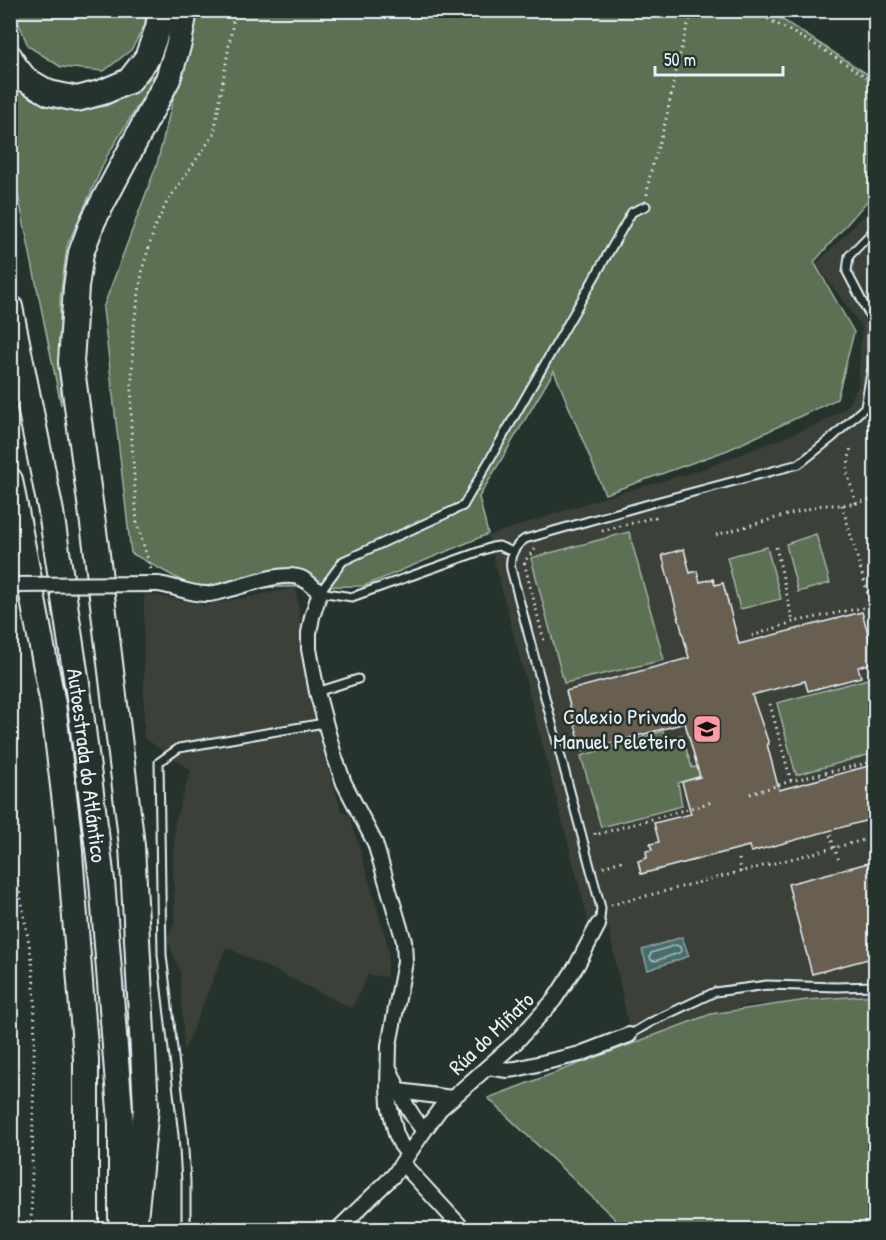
<svg xmlns="http://www.w3.org/2000/svg" width="886" height="1240" font-family="'Patrick Hand',sans-serif">
  <style>
    .built { fill: #3a4038 }
    .green { fill: #5b6f53; stroke: #a2b0a6; stroke-width: 1.5 }
    .water { fill: #486d6c; stroke: #88a2a4; stroke-width: 1.5 }
    .lines { fill: none; stroke-linecap: round; stroke-linejoin: round }
    .shore { stroke: #a8bcc0; stroke-width: 1.5 }
    .building { fill: #685f51; stroke: #e8f1f8; stroke-width: 1.5 }
    .lane-casing { stroke: #e8f1f8; stroke-width: 11 }
    .street-casing { stroke: #e8f1f8; stroke-width: 18 }
    .highway-casing { stroke: #e8f1f8; stroke-width: 28 }
    .path { stroke: #e8f1f8; stroke-width: 3; stroke-dasharray: 1.5 4.5; stroke-linecap: butt }
    .lane { stroke: #26332d; stroke-width: 7 }
    .street { stroke: #26332d; stroke-width: 14 }
    .highway { stroke: #26332d; stroke-width: 24 }
    .street-bridge-casing { stroke: #e8f1f8; stroke-width: 18; stroke-linecap: butt }
    .street-bridge { stroke: #26332d; stroke-width: 14 }
    .labels { text-anchor: middle; dominant-baseline: central; stroke-width: 5; stroke-linejoin: round; paint-order: stroke }
    .poi-label { font-size: 22px; fill: #e8f1f8; stroke: #26332d; text-anchor: end }
    .street-label { font-size: 22px; fill: #e8f1f8; stroke: #26332d }
  </style>
  <rect width="100%" height="100%" fill="#26332d"/>
  <filter id="ink" filterUnits="userSpaceOnUse"><feTurbulence type="fractalNoise" baseFrequency=".0167" numOctaves="2"/><feDisplacementMap in="SourceGraphic" scale="12" xChannelSelector="R" yChannelSelector="G"/><feConvolveMatrix kernelMatrix="1 2 1 2 8 2 1 2 1" color-interpolation-filters="sRGB"/></filter>
  <g filter="url(#ink)">
    <g class="built">
      <polygon points="875,205 875,1001 747,1005 633,1049 609,929 589,923 488,536 599,499 703,469 821,423 848,406 858,386 862,327 816,264"/>
      <polygon points="296,588 311,706 341,810 350,816 385,935 389,955 386,977 368,975 352,1008 226,947 184,1051 180,971 167,939 175,921 173,865 175,821 191,770 144,738 144,593 205,605"/>
    </g>
    <g class="green">
      <polygon points="14,11 145,11 145,25 131,50 104,71 61,67 28,46"/>
      <polygon points="195,11 769,11 875,79 875,192 814,262 854,332 837,399 728,450 605,494 554,371 479,497 488,534 364,586 195,588 131,553 103,308 157,164"/>
      <polygon points="159,71 107,156 67,246 60,299 61,405 11,160 10,82 58,107 81,110 106,106 133,92"/>
      <polygon points="629,532 664,660 564,683 531,558"/>
      <polygon points="816,534 830,583 798,592 786,544"/>
      <polygon points="767,547 781,599 740,609 727,557"/>
      <polygon points="875,677 875,753 796,775 777,703"/>
      <polygon points="663,731 667,739 682,735 692,768 710,762 716,771 678,783 682,806 601,827 581,756"/>
      <polygon points="875,995 875,1229 619,1229 613,1217 488,1098 711,1014 807,1000"/>
    </g>
    <polygon class="water" points="682,937 689,956 648,970 642,950"/>
    <g class="lines">
      <polygon class="shore" points="676,945 680,947 681,951 679,953 655,961 651,960 650,956 651,953"/>
    </g>
    <g class="building">
      <polygon points="684,549 690,573 697,571 700,582 713,579 715,585 723,583 739,644 862,612 876,662 858,667 861,677 808,691 805,681 752,695 769,744 767,744 779,790 876,764 876,818 751,852 749,846 641,874 638,861 647,858 646,851 652,850 650,844 659,842 654,823 691,814 682,782 700,777 685,723 582,751 566,691 689,658 662,555"/>
      <polygon points="876,861 876,957 812,974 788,884"/>
    </g>
    <g class="lines">
      <g class="lane-casing">
        <g id="lane">
          <polyline points="513,552 499,546 492,547 352,597 320,592 343,561 463,506 632,212 646,206"/>
          <polyline points="317,692 358,679"/>
          <path d="M598,925l2,-6 1,-11 -90,-339c-2,-12 3,-23 14,-30l127,-36 147,-39 34,-27 32,-30 7,-40v-47l-25,-48 2,-16 27,-28"/>
          <polyline points="629,1035 651,1022 715,992 767,985 837,987 876,986"/>
          <polyline points="186,1230 186,1181 183,1135 162,955 159,762 179,748 324,723"/>
        </g>
      </g>
      <g class="street-casing">
        <g id="street">
          <path d="M158,584c17,2 33,11 51,10 24,-3 72,-25 92,-16 7,3 13,10 19,14l-8,25 -3,16v16l8,43 17,63 10,28 31,60 29,98 1,21 -16,83 -1,43 1,16 7,30 5,11 7,9"/>
          <polyline points="488,1067 507,1070 516,1069 580,1054 629,1035"/>
          <path d="M390,1070c9,22 18,42 34,61"/>
          <polyline points="399,1091 452,1098"/>
          <polyline points="402,1163 464,1230"/>
          <polyline points="337,1230 394,1175 424,1131 440,1109 516,1042 554,1000 577,965 598,925"/>
        </g>
      </g>
      <g class="highway-casing">
        <g id="highway">
          <polyline points="10,57 14,65 25,79 49,93 77,99 103,92 129,81 147,58 158,28 161,10"/>
          <path id="s1" d="M10,307l41,205 28,185 23,184 19,242v95"/>
          <polyline points="10,480 53,704 68,827 86,1059 86,1230"/>
          <polyline points="134,1230 146,1107 132,846 96,546 71,362 76,287 81,253 93,221 168,79 179,43 185,10"/>
        </g>
      </g>
      <g class="path">
        <polyline points="752,10 819,47 876,83"/>
        <path d="M647,195c2,-26 12,-48 18,-72 9,-37 14,-76 28,-113"/>
        <polyline points="856,503 876,498"/>
        <polyline points="842,505 876,622"/>
        <polyline points="602,531 655,517 654,513"/>
        <polyline points="716,535 822,505 842,505 856,503 847,472 851,446"/>
        <polyline points="776,547 793,622"/>
        <polyline points="535,549 524,562 544,641"/>
        <polyline points="151,569 137,524 131,427 133,331 143,267 155,227 167,202 214,134 235,10"/>
        <polyline points="752,636 793,622 871,606"/>
        <polyline points="770,704 791,781"/>
        <polyline points="750,794 791,781 876,761"/>
        <polyline points="595,833 595,835 712,802"/>
        <polyline points="830,835 839,861"/>
        <polyline points="10,839 32,960 35,1001 31,1230"/>
        <polyline points="739,859 741,872"/>
        <polyline points="603,867 624,860"/>
        <polyline points="611,905 876,837"/>
      </g>
      <use href="#lane" class="lane"/>
      <use href="#street" class="street"/>
      <use href="#highway" class="highway"/>
      <g class="street-bridge-casing">
        <polyline id="street-bridge" points="10,585 158,584"/>
      </g>
      <use href="#street-bridge" class="street-bridge"/>
    </g>
  </g>
  <defs>
    <g id="school-square" transform="scale(1.5)"><rect x="-9" y="-9" width="18" height="18" rx="4" fill="#ff9aa2" stroke="#26332d"/><path d="M0-5L7-2L0 1L-7-2ZM-4 1L0 2.5L4 1V4Q0 6-4 4Z" fill="#111"/></g>
  </defs>
  <g fill-rule="evenodd">
    <use href="#school-square" x="707" y="729"/>
  </g>
  <g class="labels">
    <g class="poi-label">
      <text x="686" y="716">Colexio Privado<tspan x="686" dy="25">Manuel Peleteiro</tspan></text>
    </g>
    <g class="street-label">
      <text stroke="none"><textPath href="#s1" startOffset="465">Autoestrada do Atlántico</textPath></text>
      <text transform="translate(491 1033) rotate(-44)">Rúa do Miñato</text>
    </g>
  </g>
  <rect width="886" height="1240" fill="none" stroke="#26332d" stroke-width="36"/>
  <rect x="18" y="18" width="850" height="1204" fill="none" stroke="#e8f1f8" stroke-width="2" filter="url(#ink)"/>
  <path d="M655 66v9h128v-9" fill="none" stroke="#e8f1f8" stroke-width="3"/>
  <text x="664" y="66" font-size="18" fill="#e8f1f8" stroke="#26332d" stroke-width="4.5" paint-order="stroke">50 m</text>
</svg>
